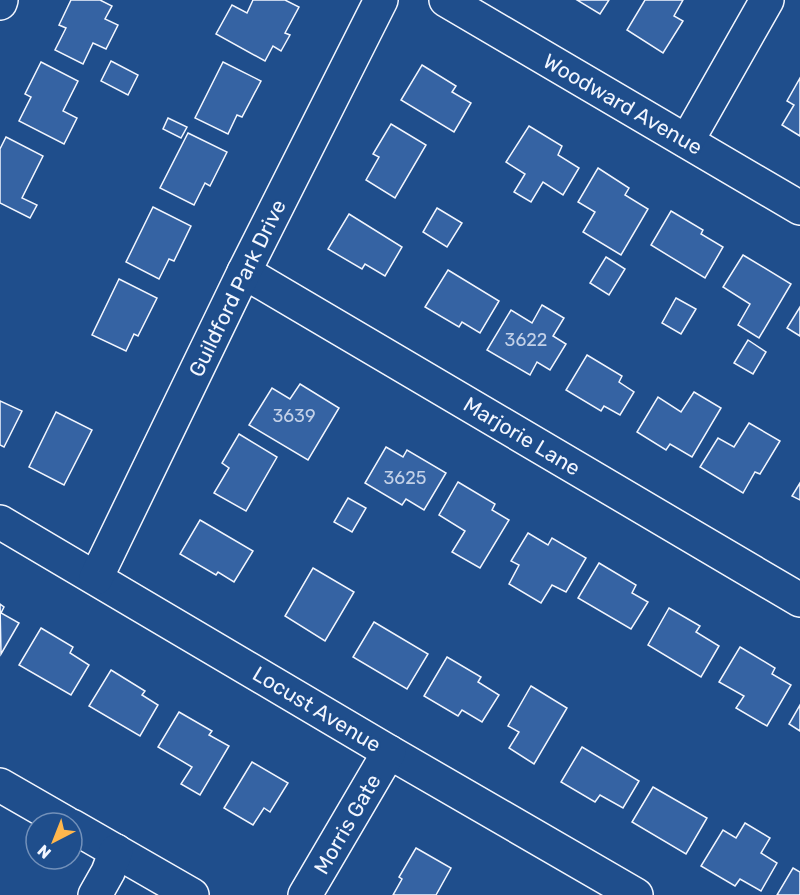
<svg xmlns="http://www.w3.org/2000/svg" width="800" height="895" font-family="Rubik,sans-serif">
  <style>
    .building { fill: #3563a3; stroke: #f2f6ff; stroke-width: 1.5 }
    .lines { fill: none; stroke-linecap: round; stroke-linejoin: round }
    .minor-casing { stroke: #f2f6ff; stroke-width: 36 }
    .minor { stroke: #1f4e8c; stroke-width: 33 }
    .labels { text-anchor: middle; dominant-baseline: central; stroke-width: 4.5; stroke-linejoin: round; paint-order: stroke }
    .number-label { font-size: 18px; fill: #c3d1e8 }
    .street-label { font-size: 21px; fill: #f2f6ff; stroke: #1f4e8c }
  </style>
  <rect width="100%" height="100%" fill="#1f4e8c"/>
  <g class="building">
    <polygon points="71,0 100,0 112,6 105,19 118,25 106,49 93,43 83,64 55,50 66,28 59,25"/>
    <polygon points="253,0 285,0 299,7 285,33 290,35 281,51 273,46 265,61 216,34 232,5 247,13"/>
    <polygon points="577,0 609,0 600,14"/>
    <polygon points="645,0 683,0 674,16 683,21 663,53 627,30"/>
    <polygon points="111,61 138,75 128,95 101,81"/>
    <polygon points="41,62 78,81 63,111 77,118 64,144 19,121 31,97 25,94"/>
    <polygon points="223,62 261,81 242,117 237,115 228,134 195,118"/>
    <polygon points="422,65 456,86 452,92 471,103 454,132 401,100"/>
    <polygon points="800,78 800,136 782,125 794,105 787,101"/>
    <polygon points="168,118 187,127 181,138 163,129"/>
    <polygon points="391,124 426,145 395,198 366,180 379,157 373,154"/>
    <polygon points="529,126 562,146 558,155 579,168 563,195 543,182 531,202 514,192 525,174 506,162"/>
    <polygon points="188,133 227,152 210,186 205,183 194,205 160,188"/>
    <polygon points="6,137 43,156 22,198 37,205 30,218 0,203 0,149"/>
    <polygon points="598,168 629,188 625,195 648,209 621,255 583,232 595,212 578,202"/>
    <polygon points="153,207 191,226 174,261 169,259 159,279 126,262"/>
    <polygon points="437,208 462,223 447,247 423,232"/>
    <polygon points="671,211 703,230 701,234 723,247 705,278 651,245"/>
    <polygon points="349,214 402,247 385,276 365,264 362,269 328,249"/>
    <polygon points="743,255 791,284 759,338 738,325 750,304 723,287"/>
    <polygon points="606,257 625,269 609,295 590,283"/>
    <polygon points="448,270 499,301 480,333 462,322 459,327 425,307"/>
    <polygon points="119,279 157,298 138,336 134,334 126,351 92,335"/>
    <polygon points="676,298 696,309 681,334 662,323"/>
    <polygon points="542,305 564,318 553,336 566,344 550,370 537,362 530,375 487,350 511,310 532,323"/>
    <polygon points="800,307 800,336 787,328"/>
    <polygon points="748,340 766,352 753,374 734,363"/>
    <polygon points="587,355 622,376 619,382 634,392 620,415 604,406 601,411 566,390"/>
    <polygon points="300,384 339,408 308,460 249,425 272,388 290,399"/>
    <polygon points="694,392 721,408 692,457 670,444 666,450 637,432 658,397 681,412"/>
    <polygon points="0,401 22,411 4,447 0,445"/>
    <polygon points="56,412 92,430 64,485 29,467"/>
    <polygon points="749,423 780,441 760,474 755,472 743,493 700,467 718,438 734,447"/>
    <polygon points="239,434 277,457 246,511 214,493 229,468 222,463"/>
    <polygon points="386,447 403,457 407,450 446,473 424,510 406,499 402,505 365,483"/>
    <polygon points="458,482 495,504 492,510 509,520 480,568 452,552 465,531 439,515"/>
    <polygon points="800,483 800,500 792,496"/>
    <polygon points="348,498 366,508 352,532 334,522"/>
    <polygon points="200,520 253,551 234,582 218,572 216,575 180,554"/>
    <polygon points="528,533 548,545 552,538 586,558 566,592 552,585 541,603 509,584 519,565 511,561"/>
    <polygon points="599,563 636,585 632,593 648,602 631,629 578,598"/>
    <polygon points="313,568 354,592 325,641 285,616"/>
    <polygon points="0,604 4,607 1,613 19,623 1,654"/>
    <polygon points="669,608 700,626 696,632 719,646 701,677 648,645"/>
    <polygon points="374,622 428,654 407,689 353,657"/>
    <polygon points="41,628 73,647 70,653 89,665 71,695 19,665"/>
    <polygon points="740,647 775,668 772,674 791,685 767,726 736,708 744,696 719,682"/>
    <polygon points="447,657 481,677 478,682 499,695 482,722 462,710 458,716 424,696"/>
    <polygon points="111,670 145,691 142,695 158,705 140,736 89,706"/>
    <polygon points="531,686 567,708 534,764 509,748 519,732 508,726"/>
    <polygon points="800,705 800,731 789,724"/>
    <polygon points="179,712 212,731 209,735 229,746 200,795 181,784 192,767 158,747"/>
    <polygon points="582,747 639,781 623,808 600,795 595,802 561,782"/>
    <polygon points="252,762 288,783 270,812 264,808 253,825 224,808"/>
    <polygon points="653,787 707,818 686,854 632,822"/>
    <polygon points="745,823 770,838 761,853 777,863 761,891 740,879 735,886 701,866 723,830 736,838"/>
    <polygon points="416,848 451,868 436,895 393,895 402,879 399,877"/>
    <polygon points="793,868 800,872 800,895 777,895"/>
  </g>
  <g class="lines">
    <g class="minor-casing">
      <g id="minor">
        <polyline points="446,0 800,208"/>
        <polyline points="0,3 1,0"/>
        <polyline points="687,141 767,0"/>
        <polyline points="244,272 800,600"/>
        <polyline points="0,522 389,752 636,895"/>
        <polyline points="96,578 244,272 381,0"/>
        <polyline points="0,785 66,823"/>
        <polyline points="72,826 192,895"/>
        <polyline points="95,895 108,872 116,851"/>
        <polyline points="305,895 389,752"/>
      </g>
    </g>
    <use href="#minor" class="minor"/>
  </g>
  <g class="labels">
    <g class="number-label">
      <text x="526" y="340">3622</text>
      <text x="294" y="416">3639</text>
      <text x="405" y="478">3625</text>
    </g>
    <g class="street-label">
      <text transform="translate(623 104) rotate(30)">Woodward Avenue</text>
      <text transform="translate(237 288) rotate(-64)">Guildford Park Drive</text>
      <text transform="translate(522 436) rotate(31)">Marjorie Lane</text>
      <text transform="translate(317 709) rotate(31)">Locust Avenue</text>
      <text transform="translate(347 824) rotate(-60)">Morris Gate</text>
    </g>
  </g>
  <g transform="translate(54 841) rotate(222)"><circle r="28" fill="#1f4e8c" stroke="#7391ba" stroke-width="1.5"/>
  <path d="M0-4.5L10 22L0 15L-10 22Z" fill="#ffb74d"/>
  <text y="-9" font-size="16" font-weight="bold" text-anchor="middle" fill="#f2f6ff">N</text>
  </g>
</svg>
